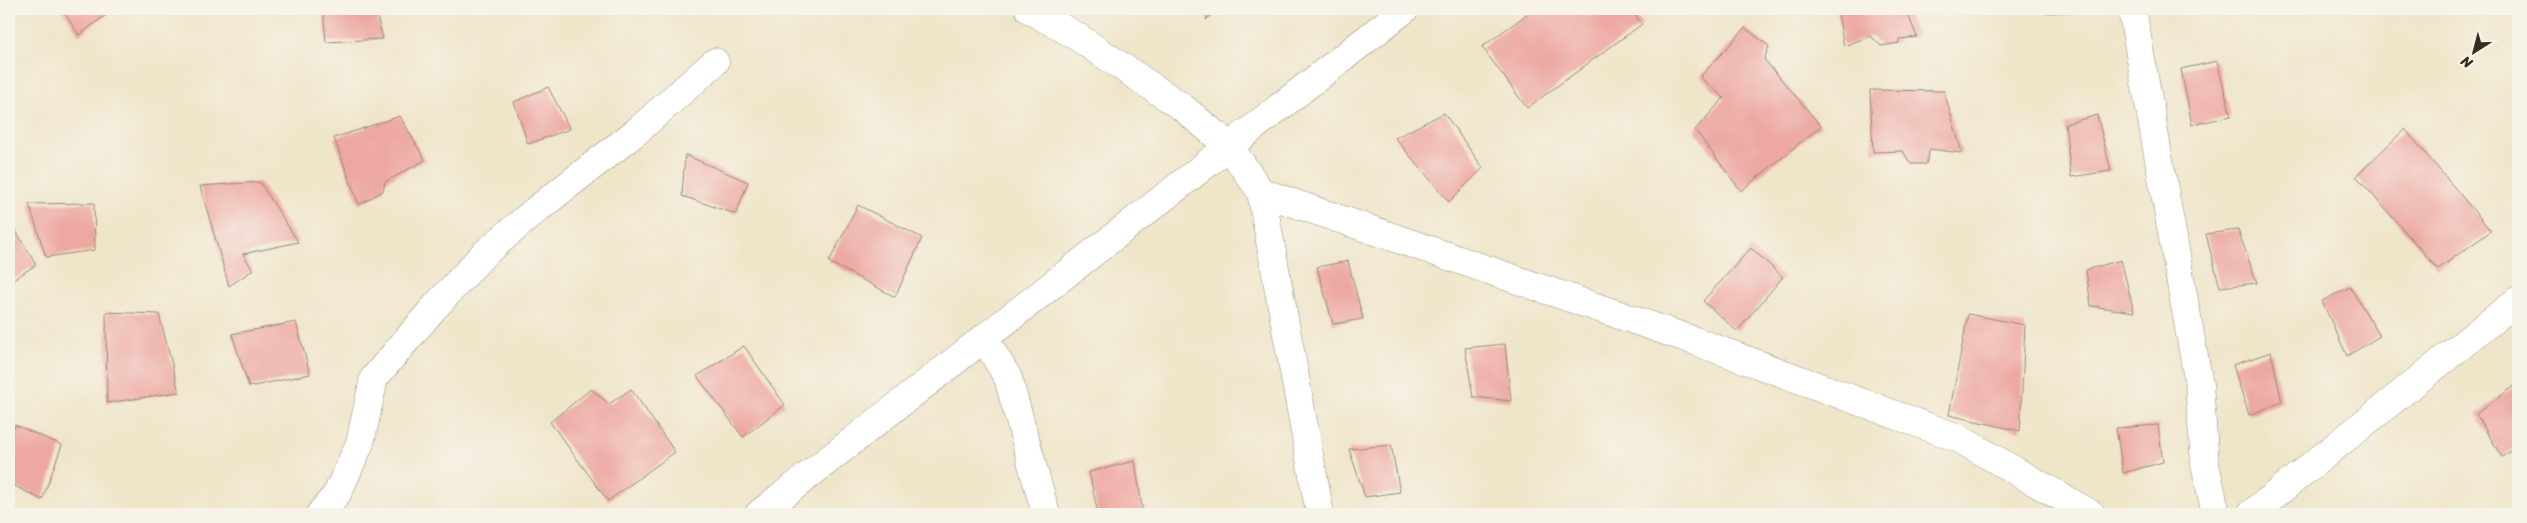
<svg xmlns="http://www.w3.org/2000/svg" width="2527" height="523" font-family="Sriracha,sans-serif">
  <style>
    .building { fill: #eda8a2 }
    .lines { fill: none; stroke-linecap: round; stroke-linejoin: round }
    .street-casing { stroke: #958874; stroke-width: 29 }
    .street { stroke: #fff; stroke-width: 28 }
  </style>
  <rect width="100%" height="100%" fill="#f7f3e8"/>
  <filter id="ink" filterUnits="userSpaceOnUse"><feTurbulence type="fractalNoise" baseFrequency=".02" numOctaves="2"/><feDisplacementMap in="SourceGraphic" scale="10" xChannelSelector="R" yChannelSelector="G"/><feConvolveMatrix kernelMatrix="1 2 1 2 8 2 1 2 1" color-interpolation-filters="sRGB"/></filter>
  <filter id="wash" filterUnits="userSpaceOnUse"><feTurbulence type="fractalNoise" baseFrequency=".0096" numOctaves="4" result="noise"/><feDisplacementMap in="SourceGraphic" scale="20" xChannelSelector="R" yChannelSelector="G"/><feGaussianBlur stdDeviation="1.12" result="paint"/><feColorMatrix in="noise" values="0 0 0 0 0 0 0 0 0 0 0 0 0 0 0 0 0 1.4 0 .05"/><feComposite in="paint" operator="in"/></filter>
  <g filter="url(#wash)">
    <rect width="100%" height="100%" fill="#efe5c9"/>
    <g id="blocks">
      <g class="building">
        <polygon points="62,9 114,9 79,35"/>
        <polygon points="323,9 375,9 383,39 326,42"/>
        <polygon points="1210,9 1218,9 1206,20"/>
        <polygon points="1534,9 1630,9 1642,24 1527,108 1482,47"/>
        <polygon points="1837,9 1906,9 1917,37 1899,39 1899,43 1881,46 1871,36 1844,46"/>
        <polygon points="2045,9 2082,9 2082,11 2045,13"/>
        <polygon points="1745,28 1769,46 1764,59 1821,126 1741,191 1695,130 1724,98 1700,77"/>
        <polygon points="2217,61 2231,116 2192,125 2181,69"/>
        <polygon points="548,87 570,129 528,144 514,102"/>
        <polygon points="1870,90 1944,91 1962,153 1930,149 1926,164 1911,164 1903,151 1873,152"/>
        <polygon points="1444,113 1483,168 1449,202 1395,138"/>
        <polygon points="2097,115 2111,171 2071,177 2065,124"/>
        <polygon points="400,116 425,160 385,182 383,191 359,205 334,138"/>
        <polygon points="2405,129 2491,231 2438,269 2356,176"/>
        <polygon points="685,155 748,182 736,214 682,196"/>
        <polygon points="260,182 298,242 243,254 253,270 229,286 200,186"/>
        <polygon points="94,203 95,250 46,257 29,204"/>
        <polygon points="858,205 922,238 895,297 829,262"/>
        <polygon points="9,219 36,265 9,282"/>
        <polygon points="2238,230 2257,283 2220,287 2206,234"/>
        <polygon points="1751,248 1783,277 1737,331 1703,301"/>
        <polygon points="2121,260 2134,312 2091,306 2086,270"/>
        <polygon points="1348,261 1363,319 1333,324 1317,267"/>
        <polygon points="2350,287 2380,336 2347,356 2322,301"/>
        <polygon points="106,312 159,314 179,392 107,403"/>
        <polygon points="1968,314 2025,325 2020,431 1949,415"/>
        <polygon points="296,322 310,374 249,387 232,334"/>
        <polygon points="1505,344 1511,401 1473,397 1465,348"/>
        <polygon points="744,346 785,405 743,437 697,376"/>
        <polygon points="2271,352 2282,402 2249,415 2233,365"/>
        <polygon points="2518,383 2518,446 2502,457 2476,414"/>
        <polygon points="591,389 609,404 631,389 675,452 608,501 550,422"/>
        <polygon points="15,425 62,445 42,500 9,483 9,441"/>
        <polygon points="2158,425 2163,462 2123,473 2116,428"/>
        <polygon points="1391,445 1400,492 1365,497 1349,449"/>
        <polygon points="1135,461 1143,514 1098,514 1089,472"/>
      </g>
    </g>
  </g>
  <g filter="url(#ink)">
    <use href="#blocks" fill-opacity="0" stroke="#958874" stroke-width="1"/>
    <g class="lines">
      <g class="street-casing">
        <g id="street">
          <polyline points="1029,9 1076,36 1182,107 1229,146 1261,192 1695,341 1958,438 2091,514"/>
          <polyline points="2132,9 2199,384 2205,464 2216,514"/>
          <polyline points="1261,192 1320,514"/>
          <polyline points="984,338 1008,378 1046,514"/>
          <polyline points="320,514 337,494 360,443 374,378 434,308 483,255 536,210 636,132 715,62"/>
          <polyline points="759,514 1405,9"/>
          <polyline points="2251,514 2518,300"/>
        </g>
      </g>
      <use href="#street" class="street"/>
    </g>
  </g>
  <rect width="2527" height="523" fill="none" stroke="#f7f3e8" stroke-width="30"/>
  <g transform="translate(2474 52) rotate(216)" stroke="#f7f3e8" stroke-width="4" paint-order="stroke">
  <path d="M0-4L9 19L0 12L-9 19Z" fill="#3b2a1e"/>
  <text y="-8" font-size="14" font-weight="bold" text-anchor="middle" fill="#3b2a1e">N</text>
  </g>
</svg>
